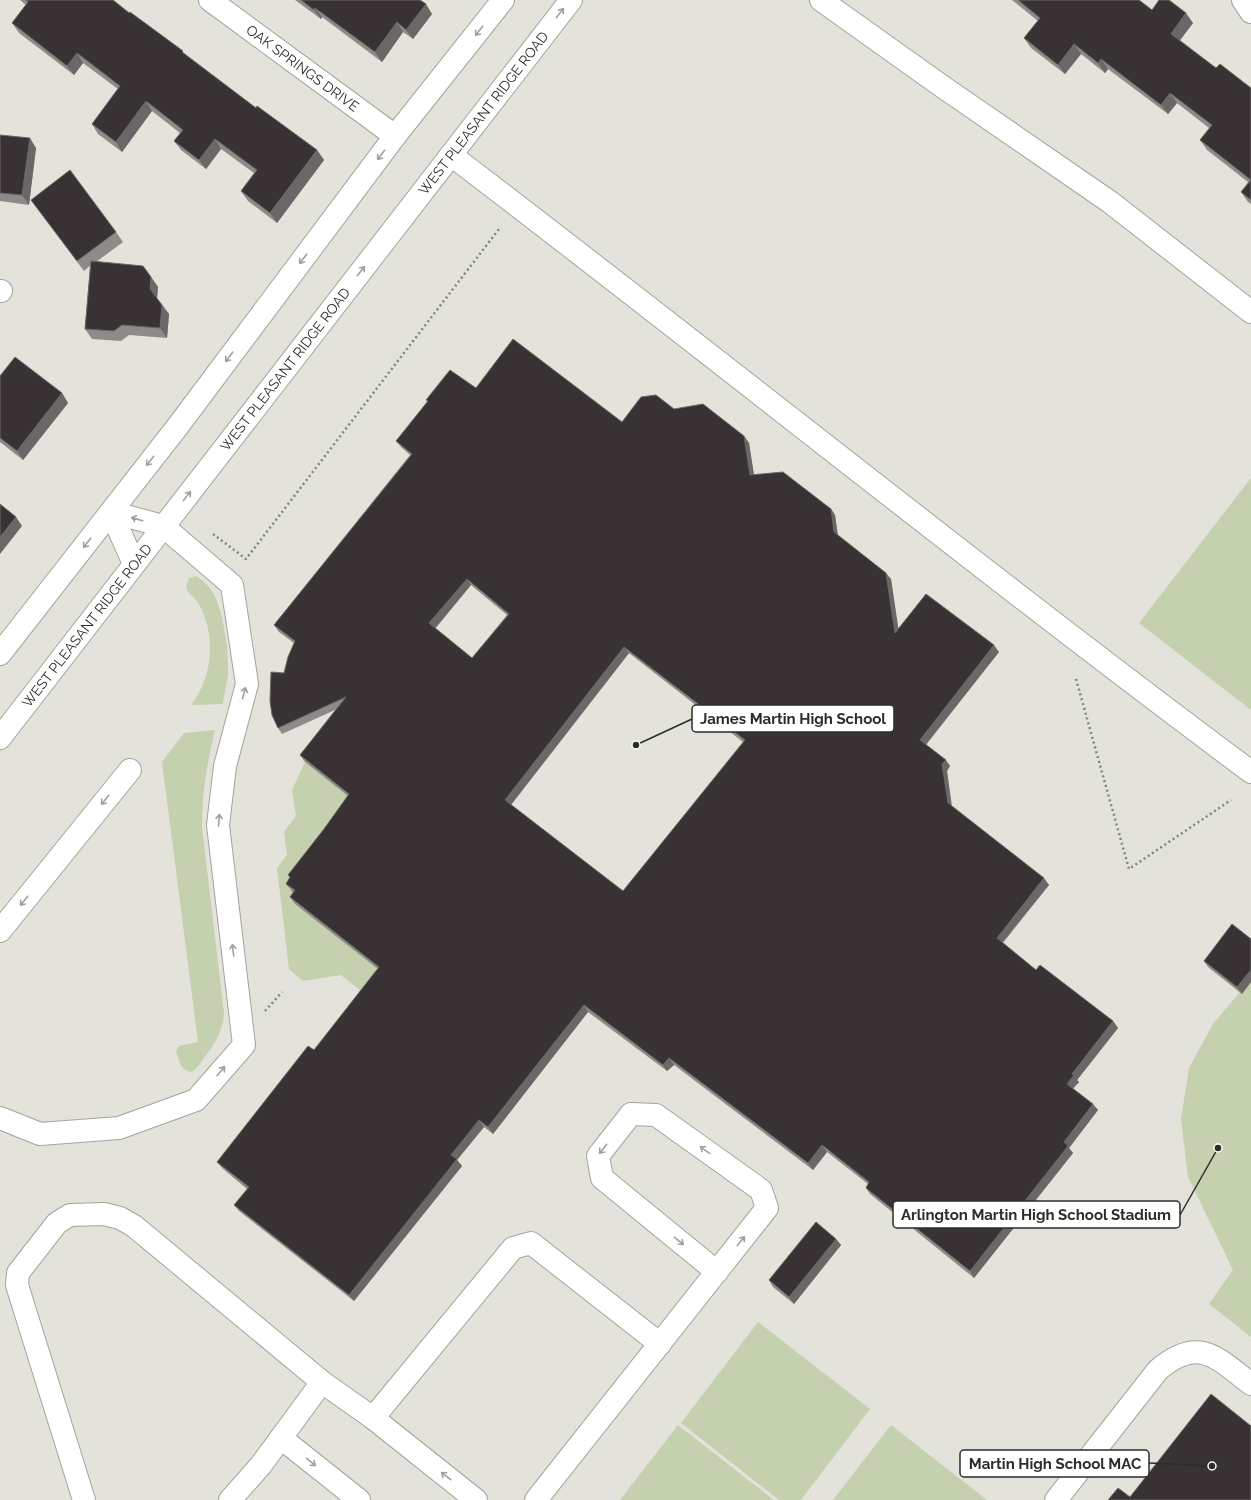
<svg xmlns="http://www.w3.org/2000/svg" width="1251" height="1500" font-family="Raleway,sans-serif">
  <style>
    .green { fill: #c4d0ae }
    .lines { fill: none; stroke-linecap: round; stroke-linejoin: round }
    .minor-casing { stroke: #a5a39c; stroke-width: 24 }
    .major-casing { stroke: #a5a39c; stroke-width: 24 }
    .path { stroke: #84847e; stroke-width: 2.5; stroke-dasharray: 2 3; stroke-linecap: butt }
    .minor { stroke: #fff; stroke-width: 22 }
    .major { stroke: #fff; stroke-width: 22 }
    .wall { fill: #8e8a88; fill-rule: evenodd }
    .shaded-wall { fill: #6c6767 }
    .building { fill: #393235; stroke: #6c6767; fill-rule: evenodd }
    .oneway { stroke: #a0a09f }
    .labels { text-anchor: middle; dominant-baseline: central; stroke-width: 4; stroke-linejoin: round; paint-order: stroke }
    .street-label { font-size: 14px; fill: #2c2c29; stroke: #fff }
    .leader { fill: none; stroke: #2c2c29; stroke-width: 1.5 }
    .callout-dot { fill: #2c2c29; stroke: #fff; stroke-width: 1.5 }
    .callout { fill: #fff; stroke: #2c2c29; stroke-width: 1.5 }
    .callout-label { font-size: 15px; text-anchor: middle; font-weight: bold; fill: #2c2c29 }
  </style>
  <rect width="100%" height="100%" fill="#e4e3db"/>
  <g class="green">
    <polygon points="1251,478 1251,710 1139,623"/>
    <path d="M196,576c4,3 9,6 12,10 15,15 21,66 20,87 -1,10 -4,21 -5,31l-32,1c19,-24 24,-58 14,-87 -2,-7 -6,-15 -10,-19 -2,-3 -7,-6 -8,-9 -2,-4 1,-8 2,-12z"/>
    <path d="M215,730c-8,34 -13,61 -13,97l22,186c-1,18 -9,31 -20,45 -4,6 -7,11 -13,14 -11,-2 -12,-12 -15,-21l3,-5 19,-4 -36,-280 22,-29z"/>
    <polygon points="305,762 359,804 408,899 367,996 341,975 303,981 289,969 277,868 287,855 284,832 296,816 292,790"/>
    <polygon points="1251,979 1251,1337 1209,1304 1233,1270 1188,1177 1181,1119 1189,1068 1213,1024"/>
    <polygon points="758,1322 870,1409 801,1500 779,1500 681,1423"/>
    <polygon points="678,1425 774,1500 620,1500"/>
    <polygon points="891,1425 987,1500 833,1500"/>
  </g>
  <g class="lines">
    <g class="minor-casing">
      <g id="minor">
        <path id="s1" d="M210,0l185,136"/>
        <polyline points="821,0 943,87 1110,202 1251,312"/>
        <polyline points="1243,0 1251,12"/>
        <path d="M451,155c268,204 530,416 800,617"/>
        <polyline points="0,291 1,291"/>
        <polyline points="111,512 134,564"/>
        <polyline points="0,931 130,770"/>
        <polyline points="0,1118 40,1134 119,1128 196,1100 244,1045 218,825 225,766 247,684 232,585 163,526 111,512"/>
        <polyline points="322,1382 373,1418 513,1248 531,1243 660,1344"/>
        <polyline points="373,1418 476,1500"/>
        <polyline points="281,1438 359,1500"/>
        <polyline points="84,1500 17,1285 18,1273 57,1223 70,1215 104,1214 120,1218 134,1226 322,1382 261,1465 230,1500"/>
        <polyline points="536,1500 767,1208 761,1190 656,1115 631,1114 598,1156 602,1178 717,1272"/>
        <path d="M1056,1500l102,-130c41,-35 59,-12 93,14"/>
      </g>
    </g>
    <g class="major-casing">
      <g id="major">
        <polyline points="0,654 178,426 395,136 503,0"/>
        <path id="s2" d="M0,738l571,-738"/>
      </g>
    </g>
    <g class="path">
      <polyline points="213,534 246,559 499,229"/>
      <polyline points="1076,679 1129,869 1231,800"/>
      <polyline points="265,1011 282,992"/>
    </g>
    <use href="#minor" class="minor"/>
    <use href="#major" class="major"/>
  </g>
  <g class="wall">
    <polygon points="20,0 113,0 185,54 256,108 317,150 324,160 277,223 248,201 241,191 254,173 221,149 206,169 181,150 174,141 180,133 152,111 122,152 98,134 92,124 118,89 83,63 74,75 19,33 12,23 26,5"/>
    <polygon points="295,0 420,0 432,14 413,39 403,32 382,62 322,17 321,19"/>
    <polygon points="1012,0 1139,0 1152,10 1193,23 1180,40 1216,68 1251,88 1251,204 1248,202 1241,192 1248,182 1207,150 1200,140 1209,128 1177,103 1168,114 1108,69 1105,73 1081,54 1065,74 1031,48 1024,38 1038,21"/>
    <polygon points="0,135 36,148 29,205 0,201"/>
    <polygon points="31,200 116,232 123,242 96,262 151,277 158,287 157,298 169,314 167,338 129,335 121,341 92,339 85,329 90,266 84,271"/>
    <polygon points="0,376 62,393 68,403 23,460 0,442"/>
    <path d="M476,388l146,34 52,-13 70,27 5,7 5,32 77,34 4,6 3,20 53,44 7,50 101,23 -73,92 24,22 -3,5 5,35 97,79 -46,58 33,27 77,51 5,7 -41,52 2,2 -6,7 25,21 -29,38 4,5 -99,125 -104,-84 -4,-6 2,-4 -41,-32 -14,18 -139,-105 -7,6 -79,-59 -95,122 -9,-7 -27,33 5,6 -108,135 -115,-90 -5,-6 13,-16 -25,-21 -5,-6 97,-112 64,-81 -83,-65 -5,-7 3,-4 -2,-3 -5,-6 4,-6 -2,-3 36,-46 24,-33 -43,-34 -5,-7 35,-45 -53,24 -4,-6 6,-55 10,-30 -15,-11 -5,-7 136,-170 -9,-8 -5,-6 32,-40 -2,-1zM471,585l36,30 -35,43 -37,-30zM629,653l114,89 -120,149 -112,-86z"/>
    <polygon points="1232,924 1242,994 1208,967 1204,961"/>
    <polygon points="836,1239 841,1245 794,1304 773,1287 769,1280"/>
  </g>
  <g class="shaded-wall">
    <polygon points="426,4 432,14 413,39 406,30"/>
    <polygon points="315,8 322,17 321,19 314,10"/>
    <polygon points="1186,13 1193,23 1178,43 1171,34"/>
    <polygon points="397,22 403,32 382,62 375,52"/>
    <polygon points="1074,44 1081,54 1065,74 1058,65"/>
    <polygon points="77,53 83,63 74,75 67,66"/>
    <polygon points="1101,59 1108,69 1105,73 1098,63"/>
    <polygon points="1170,93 1177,103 1168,114 1161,105"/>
    <polygon points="146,101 152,111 122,152 116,142"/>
    <polygon points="30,138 36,148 29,205 22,195"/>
    <polygon points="215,139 221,149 206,169 199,160"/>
    <polygon points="317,150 324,160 277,223 270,213"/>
    <polygon points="151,277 158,287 157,299 150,289"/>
    <polygon points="162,305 169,314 167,338 160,328"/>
    <polygon points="62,393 68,403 23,460 17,451"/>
    <polygon points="744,436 749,443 755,482 750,475"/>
    <polygon points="831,509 835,515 838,538 834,532"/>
    <polygon points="16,517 22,526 0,554 0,537"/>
    <polygon points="886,573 891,579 900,639 895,633"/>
    <polygon points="467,579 471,585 434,630 429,623"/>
    <polygon points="994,645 999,652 925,746 920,740"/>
    <polygon points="624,647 629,653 510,806 505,800"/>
    <polygon points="946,760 950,766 947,771 952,810 948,803 942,764"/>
    <polygon points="1044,878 1049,885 1001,944 997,938"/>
    <polygon points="1251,970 1251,982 1242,994 1237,987"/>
    <polygon points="584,1005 588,1012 493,1134 488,1127"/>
    <polygon points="1113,1021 1118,1028 1077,1080 1079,1082 1071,1090 1067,1084 1072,1074"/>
    <polygon points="669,1058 674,1065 667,1071 663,1065"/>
    <polygon points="1093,1104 1098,1110 1069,1148 1073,1153 974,1278 970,1271 1064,1142"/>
    <polygon points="479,1120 484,1127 457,1160 462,1166 354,1301 349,1295 451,1155"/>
    <polygon points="822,1145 827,1152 813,1170 808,1163"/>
    <polygon points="836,1239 841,1245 794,1304 789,1297"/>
  </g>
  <g class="building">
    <polygon points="26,0 113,0 129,13 130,12 183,51 182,52 256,108 257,106 317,150 270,213 241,191 257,170 215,139 199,160 174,141 183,130 146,101 116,142 92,124 120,86 77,53 67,66 12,23 28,2"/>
    <polygon points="301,0 420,0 426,4 406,30 397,22 375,52 315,8 314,10"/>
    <polygon points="1018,0 1139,0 1152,10 1159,0 1169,0 1186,13 1171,34 1216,68 1220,64 1251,88 1251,200 1241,192 1251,180 1200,140 1212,125 1170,93 1161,105 1101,59 1098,63 1074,44 1058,65 1024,38 1040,18"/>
    <polygon points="0,135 30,138 22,195 0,193"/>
    <polygon points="70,170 116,232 77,261 31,200"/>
    <polygon points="91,261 143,266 151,277 150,289 162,305 160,328 122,325 114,331 85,329"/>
    <path d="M513,339l109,83 19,-25 15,-2 18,14 29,-5 41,32 6,39 33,-3 48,37 3,23 52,41 9,60 31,-39 68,51 -74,95 26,20 -4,4 6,39 96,75 -47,60 39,32 4,-5 73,56 -41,53 2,1 -7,9 26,20 -29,38 4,4 -98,125 -104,-83 3,-6 -47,-37 -14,18 -139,-105 -6,7 -79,-60 -96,122 -9,-7 -28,35 6,4 -108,136 -115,-90 15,-18 -32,-25 91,-116 6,4 65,-83 -89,-70 5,-7 -9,-6 4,-7 -2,-2 36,-46 25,-35 -49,-39 46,-58 -68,31 -6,-13 -2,-14 1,-29 13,1 4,-16 7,-16 -21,-16 138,-171 -16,-13 32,-40 -2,-1 24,-30 26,18zM467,579l42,35 -37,44 -43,-35zM624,647l121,93 -122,151 -118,-91z"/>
    <polygon points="15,357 62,393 17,451 0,438 0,376"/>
    <polygon points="0,504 16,517 0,537"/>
    <polygon points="1232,924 1251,939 1251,970 1237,987 1204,961"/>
    <polygon points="816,1222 836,1239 789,1297 769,1280"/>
    <polygon points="1211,1394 1251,1426 1251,1500 1108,1500 1118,1488 1130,1497"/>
  </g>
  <defs><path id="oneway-shaft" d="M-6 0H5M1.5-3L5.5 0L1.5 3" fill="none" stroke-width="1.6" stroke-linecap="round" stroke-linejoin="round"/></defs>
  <g class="oneway">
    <use href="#oneway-shaft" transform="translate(560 13) rotate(-52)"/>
    <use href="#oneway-shaft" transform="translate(479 31) rotate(128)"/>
    <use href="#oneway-shaft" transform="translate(381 155) rotate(127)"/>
    <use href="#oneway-shaft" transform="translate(303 259) rotate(127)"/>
    <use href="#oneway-shaft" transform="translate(361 271) rotate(-52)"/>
    <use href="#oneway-shaft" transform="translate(229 357) rotate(127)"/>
    <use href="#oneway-shaft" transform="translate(150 461) rotate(128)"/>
    <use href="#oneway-shaft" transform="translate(187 496) rotate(-52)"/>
    <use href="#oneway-shaft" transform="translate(137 519) rotate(-164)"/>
    <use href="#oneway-shaft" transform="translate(87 543) rotate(128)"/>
    <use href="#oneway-shaft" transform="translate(244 693) rotate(-75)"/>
    <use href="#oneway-shaft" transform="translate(105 800) rotate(129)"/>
    <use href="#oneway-shaft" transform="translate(219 820) rotate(-86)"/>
    <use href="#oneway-shaft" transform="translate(24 901) rotate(129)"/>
    <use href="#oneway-shaft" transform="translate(233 950) rotate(-97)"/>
    <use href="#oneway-shaft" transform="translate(221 1071) rotate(-49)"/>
    <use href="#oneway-shaft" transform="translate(603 1149) rotate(128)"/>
    <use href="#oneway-shaft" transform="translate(705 1150) rotate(-144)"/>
    <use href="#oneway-shaft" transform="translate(679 1241) rotate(39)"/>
    <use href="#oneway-shaft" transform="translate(741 1241) rotate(-52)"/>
    <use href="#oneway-shaft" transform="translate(311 1462) rotate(39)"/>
    <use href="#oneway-shaft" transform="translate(446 1476) rotate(-142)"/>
  </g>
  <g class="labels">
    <g class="street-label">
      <text stroke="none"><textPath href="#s1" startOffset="115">OAK SPRINGS DRIVE</textPath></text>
      <text stroke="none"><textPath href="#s2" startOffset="790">WEST PLEASANT RIDGE ROAD</textPath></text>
      <text stroke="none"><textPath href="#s2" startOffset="466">WEST PLEASANT RIDGE ROAD</textPath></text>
      <text stroke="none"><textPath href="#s2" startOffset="142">WEST PLEASANT RIDGE ROAD</textPath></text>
    </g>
  </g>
  <path class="leader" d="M636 745L692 719M1218 1148L1180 1215M1212 1466L1149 1463"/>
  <g class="callout-dot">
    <circle cx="636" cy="745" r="4"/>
    <circle cx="1218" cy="1148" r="4"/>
    <circle cx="1212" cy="1466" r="4"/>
  </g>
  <g class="callout">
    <rect x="692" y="705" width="202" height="27" rx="4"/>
    <rect x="893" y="1201" width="287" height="27" rx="4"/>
    <rect x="960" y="1450" width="189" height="27" rx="4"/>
  </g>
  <g class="callout-label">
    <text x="793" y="724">James Martin High School</text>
    <text x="1036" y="1220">Arlington Martin High School Stadium</text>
    <text x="1055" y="1469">Martin High School MAC</text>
  </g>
</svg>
